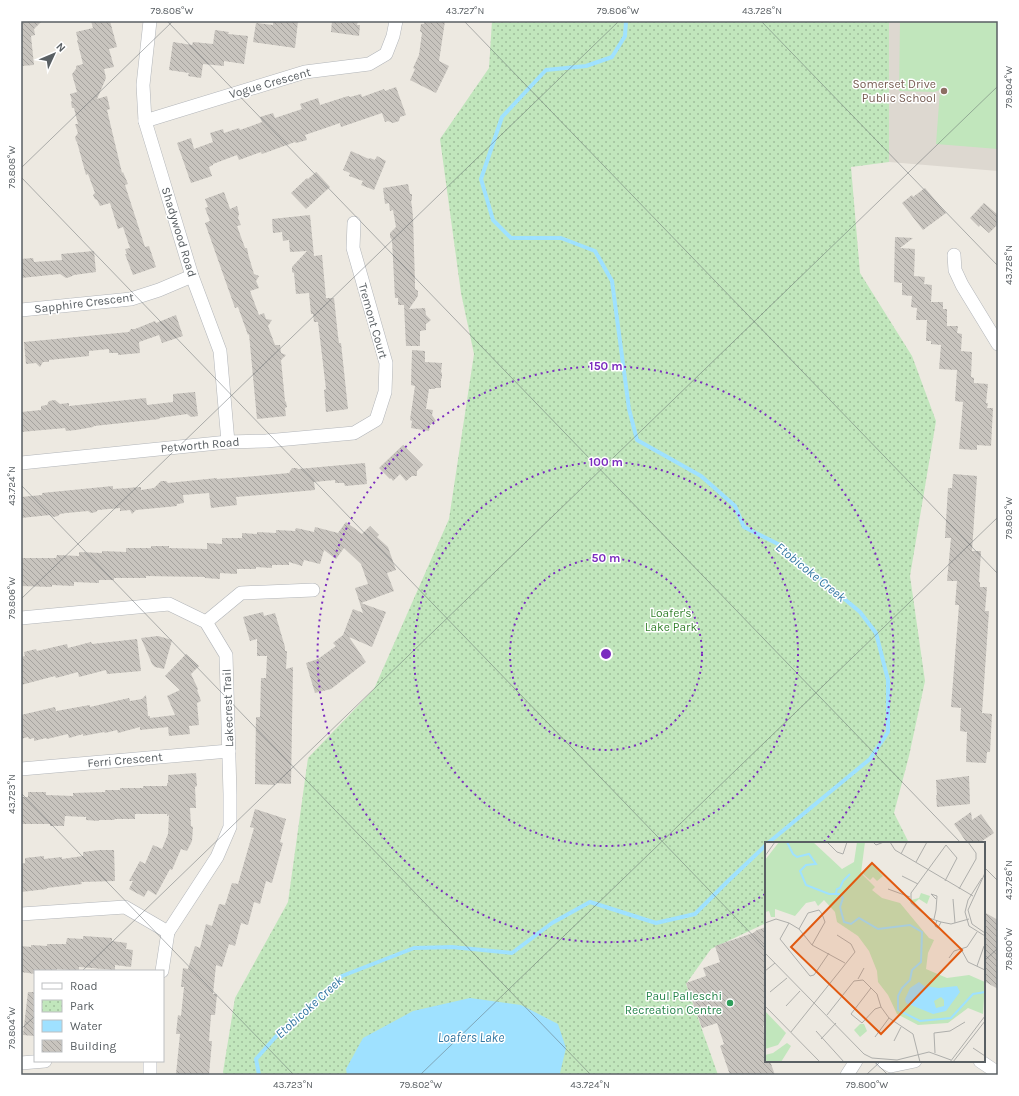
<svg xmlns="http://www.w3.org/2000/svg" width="1019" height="1096" font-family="Karla,sans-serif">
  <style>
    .education { fill: #ddd8d0 }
    .grass { fill: #c1e6bc }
    .park { fill: url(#park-dots) }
    .water { fill: #9fe1ff }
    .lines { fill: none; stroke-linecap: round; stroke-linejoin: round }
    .stream { stroke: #9fe1ff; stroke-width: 4 }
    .building { fill: url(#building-back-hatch) }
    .minor-casing { stroke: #b2b5b9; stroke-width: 14 }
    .minor { stroke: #fff; stroke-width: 13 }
    .ticks { fill: none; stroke: #595f63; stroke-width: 1; stroke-opacity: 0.45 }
    .ring { fill: none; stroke: #7b2cbf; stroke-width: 2; stroke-dasharray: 2 4 }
    .education-dot { fill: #8d6e63; stroke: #fff; stroke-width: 1.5 }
    .leisure-dot { fill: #2e9e5b; stroke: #fff; stroke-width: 1.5 }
    .labels { text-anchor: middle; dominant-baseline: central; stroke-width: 3; stroke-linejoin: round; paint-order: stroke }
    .street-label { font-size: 12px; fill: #595f63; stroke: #fff }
    .education-label { font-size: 12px; fill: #785e54; stroke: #fff; text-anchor: end }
    .park-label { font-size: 12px; fill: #378330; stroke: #fff }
    .leisure-label { font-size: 12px; fill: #27864d; stroke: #fff; text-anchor: end }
    .water-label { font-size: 13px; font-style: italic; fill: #3478a3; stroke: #fff }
    .inset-river { fill: none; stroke: #9fe1ff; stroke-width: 2 }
    .inset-road { fill: none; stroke: #aeaeab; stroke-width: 1 }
    .view { fill: #e15910; fill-opacity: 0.15; stroke: #e15910; stroke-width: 2 }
    .inset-edge { fill: none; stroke: #595f63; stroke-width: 2 }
    .centre { fill: #7b2cbf; stroke: #fff; stroke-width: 2 }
    .ring-label { font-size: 12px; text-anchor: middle; font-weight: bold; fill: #7b2cbf; stroke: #fff; stroke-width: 3; stroke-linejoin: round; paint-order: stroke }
    .neatline { fill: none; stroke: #595f63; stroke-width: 1.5 }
    .ticks-label { font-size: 10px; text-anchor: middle; fill: #595f63 }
  </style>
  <defs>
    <pattern id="park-dots" width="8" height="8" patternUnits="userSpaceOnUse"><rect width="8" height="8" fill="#c1e6bc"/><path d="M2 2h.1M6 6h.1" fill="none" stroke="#a0be9c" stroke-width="1.8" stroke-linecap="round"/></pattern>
    <pattern id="building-back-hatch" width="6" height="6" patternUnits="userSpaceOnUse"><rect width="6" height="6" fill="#c8c4be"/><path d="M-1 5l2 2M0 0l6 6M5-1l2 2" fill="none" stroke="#a5a29e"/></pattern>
  </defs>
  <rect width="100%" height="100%" fill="#ede9e1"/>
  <polygon class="education" points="889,21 998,21 998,171 889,162"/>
  <polygon class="grass" points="900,21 998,21 998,149 936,144 940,90 934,92 899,91"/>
  <polygon class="park" points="492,21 889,21 889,162 851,167 860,273 912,356 936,421 910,576 925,681 909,756 894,813 909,843 766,843 766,923 711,949 686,984 718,1075 224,1075 223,1072 235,998 288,902 308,758 374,689 449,519 474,354 461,293 440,139 489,68"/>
  <polygon class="water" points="470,998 521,1005 558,1024 566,1048 560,1073 561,1075 347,1075 346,1069 363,1038 413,1011"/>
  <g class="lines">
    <g class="stream">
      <polyline points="626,21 625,36 612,57 586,66 546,70 502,117 481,179 493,220 511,238 561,238 595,251 612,281 629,409 637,440 701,476 735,506 744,527 780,545 860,612 876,633 888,680 888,732 870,759 768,843"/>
      <polyline points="259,1075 256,1059 280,1032 342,976 414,948 452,947 512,953 552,923 590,902 656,923 695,914 727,882 766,845"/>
    </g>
  </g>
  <g class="building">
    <polygon points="21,21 42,21 34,29 35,35 31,36 34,65 21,66"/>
    <polygon points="91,21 110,21 117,47 109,49 114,67 104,69 106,78 97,99 107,96 110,109 107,110 122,173 123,172 128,184 125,185 145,247 149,246 156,267 133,275 125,254 127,254 125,249 130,248 123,227 118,229 110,203 100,206 97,200 95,199 93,195 95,193 88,174 86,175 77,142 76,141 75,137 78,133 75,124 78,124 74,108 72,108 71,102 72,101 70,94 77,92 72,74 76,69 76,66 83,64 77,40 78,40 76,32 93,28"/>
    <polygon points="273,21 298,21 295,48 253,42 256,23 273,25"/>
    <polygon points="332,21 358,21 357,25 360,25 359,36 331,32"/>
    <polygon points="424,21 445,21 439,61 449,66 436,93 410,80 415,69 413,68 419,55 422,33 420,31 421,24 424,24"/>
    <polygon points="215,30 229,32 228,34 248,36 244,64 224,61 224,66 203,64 201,78 188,76 189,73 169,70 173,42 192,45 193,42 213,44"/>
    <polygon points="396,87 406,115 400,117 399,121 393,123 388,121 385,122 382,113 341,127 340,123 305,135 307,140 296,143 295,142 262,154 261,152 239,160 237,155 213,164 213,165 209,167 212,176 191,183 177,143 191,138 194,149 213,142 210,133 223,129 224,133 239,128 240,130 262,122 260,117 273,113 275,118 302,109 300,104 318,98 320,105 348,96 350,97 361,94 362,97 384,89 385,91"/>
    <polygon points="351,151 369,159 370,158 375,160 377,156 386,161 374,190 361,185 363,181 349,176 350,173 343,170"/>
    <polygon points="316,172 330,187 306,209 291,193 307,178 308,179"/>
    <polygon points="408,184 410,194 412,194 412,200 411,201 412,207 413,217 415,283 415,289 418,291 418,296 409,309 425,308 426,315 431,320 426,324 426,330 420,331 420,346 406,346 404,305 398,305 398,298 395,298 392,240 390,237 390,233 396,227 393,210 390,211 389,203 385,204 383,188"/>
    <polygon points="925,188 946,213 923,230 902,203 912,195 913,197"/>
    <polygon points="224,192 230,209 237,206 239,214 238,218 241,225 237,226 245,248 247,248 248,253 248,254 254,274 259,276 256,281 259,288 250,291 259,315 264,313 266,319 272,320 268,326 275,345 280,345 281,353 286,355 281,360 285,401 286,402 287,407 285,408 286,416 257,419 249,334 248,335 238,307 235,308 205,223 210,221 205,208 208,207 205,199"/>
    <polygon points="984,203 998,215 998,224 989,233 980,225 979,227 970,218"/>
    <polygon points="310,215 314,256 322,255 326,298 334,298 338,336 339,343 341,343 348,409 326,412 324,390 326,389 318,322 314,322 313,314 311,314 309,293 296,294 294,273 292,272 292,267 307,251 290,252 289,240 283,241 282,232 273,233 272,219"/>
    <polygon points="895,237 913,238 900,248 915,249 914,276 925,277 924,284 932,285 931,302 943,302 943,309 947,309 947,326 958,326 957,333 962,334 961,351 972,352 971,377 974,378 974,383 988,384 986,403 988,403 987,408 993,408 991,446 977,445 977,450 959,449 963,402 955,401 957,370 939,369 941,345 931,344 931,341 926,341 927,320 916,320 917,308 911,307 912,296 902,295 902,283 894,282"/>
    <polygon points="94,251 96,272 74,275 70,277 66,278 60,274 21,278 21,259 33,258 34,262 62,260 61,254"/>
    <polygon points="176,315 183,336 162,343 159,335 139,342 140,353 118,355 118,353 109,353 109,349 89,351 89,356 49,360 49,362 43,362 40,367 36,363 26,364 24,342 129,332 131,329 135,329 155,321 156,323"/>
    <polygon points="412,350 425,351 425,362 442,363 441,372 442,373 442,378 441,379 441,388 435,388 435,389 429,389 426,409 433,410 432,415 436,421 430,425 429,431 411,428 412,421 410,420 415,386 411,385"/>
    <polygon points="195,392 198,416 191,417 187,414 159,418 160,419 94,426 93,427 76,430 66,431 65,428 21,432 21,412 41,410 41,406 47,405 49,401 55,400 60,404 69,403 69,406 146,398 147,405 173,402 173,394"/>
    <polygon points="403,445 423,465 417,471 417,476 412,476 406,481 400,474 393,481 391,478 390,479 379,468"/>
    <polygon points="365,463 367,484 345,486 344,483 335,483 335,480 314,482 315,490 236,497 237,505 211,508 209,493 183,495 184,503 177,504 177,506 136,510 132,514 130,510 120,511 120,508 98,510 96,512 91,513 88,511 66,513 60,514 58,516 53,517 50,515 21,518 21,497 42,495 42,493 113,486 113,489 141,487 141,490 154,488 161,481 166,481 168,483 217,478 217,479 245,477 289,473 292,468 297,468 298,469"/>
    <polygon points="953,474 977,476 972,551 981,551 979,582 980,582 980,587 987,587 985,611 989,611 982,713 992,714 990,752 987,752 986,763 966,762 967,732 960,731 961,708 951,707 959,605 955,605 957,581 947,581 951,538 945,538 948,488 952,488"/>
    <polygon points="346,522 362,534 370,526 379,535 377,537 388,547 396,570 387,573 394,591 361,603 386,612 372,647 349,637 366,662 331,689 315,693 306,663 318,659 336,646 333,643 343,635 353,609 363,613 355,588 368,584 361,564 344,548 336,559 324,550 320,564 304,560 302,566 289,562 289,565 272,565 272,568 256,567 256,569 237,569 237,574 220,573 220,579 205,578 205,577 146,576 146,578 114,578 114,580 99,580 99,583 74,582 74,586 52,585 52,587 21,586 21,558 56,558 57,555 79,556 79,552 102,553 102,551 126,552 126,548 151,548 151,546 169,546 169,548 207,549 207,543 222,544 222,538 242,538 242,533 257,534 257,532 276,533 276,530 295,531 296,528 314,532 315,527 338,533"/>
    <polygon points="263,612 264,616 275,613 285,647 285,651 287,651 286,669 293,667 291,784 275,783 275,785 255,784 256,717 260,717 261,678 266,678 267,656 257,656 257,639 250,641 243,617"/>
    <polygon points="158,636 172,640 164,669 155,667 152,664 141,638"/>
    <polygon points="137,639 141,671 107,674 106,670 79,677 78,672 56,678 55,676 21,685 21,657 25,656 24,652 36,649 37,651 67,644 68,648 91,642 92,644"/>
    <polygon points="186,654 199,666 191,674 198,689 197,690 201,701 197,703 199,725 189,726 190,734 169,736 168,727 140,730 140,727 118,733 117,730 105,733 104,732 83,736 83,734 69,738 68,734 47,739 46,738 34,741 34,738 29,739 28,737 21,739 21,715 55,707 56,711 90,705 90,707 129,698 130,701 142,699 146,695 148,716 150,716 150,718 175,715 167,696 180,690 165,676"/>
    <polygon points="196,773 197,786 195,787 196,808 190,808 191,826 193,827 192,841 187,851 181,849 172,870 170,869 156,895 148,890 144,897 129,889 133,881 129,881 140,861 145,864 153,845 162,849 168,834 169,815 167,816 167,814 135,814 135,819 115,819 114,820 99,820 99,821 86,820 86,817 65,816 64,826 50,826 50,824 21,824 21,797 28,797 28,792 46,792 46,795 73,796 73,793 105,792 105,790 120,790 120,788 143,788 143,786 167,786 167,783 168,783 168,775"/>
    <polygon points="969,776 970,804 937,807 936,795 937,795 936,780"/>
    <polygon points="255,809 286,819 280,842 283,843 272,883 266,881 260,904 254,902 248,925 241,923 235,946 229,944 222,967 216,965 213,994 217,994 215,1015 211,1015 209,1041 212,1041 209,1075 176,1074 180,1034 176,1034 178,1015 181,1016 184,987 181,987 183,968 188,969 195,946 200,948 206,924 212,926 219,904 225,905 232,883 238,884 254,828 250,827"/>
    <polygon points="971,812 972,820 981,814 994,833 979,843 967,843 954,824"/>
    <polygon points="100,850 114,850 115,881 81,882 82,884 47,888 47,889 21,892 21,864 25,863 25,858 44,856 44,859 62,857 62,859 83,856 83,852"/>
    <polygon points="984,912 998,920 998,989 984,981"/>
    <polygon points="766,927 766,1025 763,1026 766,1035 766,1061 770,1061 775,1075 730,1075 720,1046 724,1044 717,1023 702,1028 686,983 706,976 703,968 720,962 715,946 753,933 757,930"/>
    <polygon points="83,936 112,938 112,941 127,943 126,949 133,950 131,967 115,965 115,970 79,967 79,971 57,969 57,971 35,971 35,974 21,972 21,946 31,947 31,945 47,946 47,944 66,944 67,938 83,939"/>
    <polygon points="28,992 35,992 35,1026 34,1036 23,1035"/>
  </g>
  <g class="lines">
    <g class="minor-casing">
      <g id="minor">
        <polyline points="150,21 143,85 145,121 192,276 220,351 228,442"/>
        <polyline points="145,121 305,72 369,64 386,54 393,36 396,21"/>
        <polyline points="954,255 955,270 962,285 998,344"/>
        <polyline points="21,310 131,299 159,290 192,276"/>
        <polyline points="21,463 228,442 266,441 354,433 376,420 385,392 386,363 353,248 354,223"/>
        <polyline points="21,618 169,604 206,622 226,655 230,794 230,827 217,857 168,932 162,971"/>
        <polyline points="206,622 241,593 313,590"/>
        <polyline points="21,769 229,751"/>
        <polyline points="21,914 125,907 168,932"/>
        <polyline points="882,1061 891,1066 915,1061"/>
        <polyline points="980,1061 998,1073"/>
        <polyline points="21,1063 45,1061"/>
        <polyline points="150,1075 150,1061"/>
        <polyline points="847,1075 856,1061"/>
      </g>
    </g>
    <use href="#minor" class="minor"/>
  </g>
  <path class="ticks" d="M167,21l794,822M464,21l534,553M761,21l237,245M21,168l152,-147M21,177l745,772M21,485l570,590M21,599l598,-578M21,793l273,282M984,867l14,14M984,961l14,-13M82,971l916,-885M21,1029l14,-13M874,1061l14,14M420,1075l578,-558M866,1075l15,-14"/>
  <g class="ring">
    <circle cx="606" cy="654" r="96"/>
    <circle cx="606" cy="654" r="192"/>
    <path d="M765 894A288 288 0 1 1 823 843"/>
  </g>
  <circle class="education-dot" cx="944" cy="91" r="4"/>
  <circle class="leisure-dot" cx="730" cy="1003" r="4"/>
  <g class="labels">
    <g class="street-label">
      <text transform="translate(270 83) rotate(-16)">Vogue Crescent</text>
      <text transform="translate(179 232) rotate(73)">Shadywood Road</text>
      <text transform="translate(84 303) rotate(-7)">Sapphire Crescent</text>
      <text transform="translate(373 321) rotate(74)">Tremont Court</text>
      <text transform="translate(200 445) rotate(-5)">Petworth Road</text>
      <text transform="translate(228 708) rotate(-92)">Lakecrest Trail</text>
      <text transform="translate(125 760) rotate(-5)">Ferri Crescent</text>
    </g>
    <g class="education-label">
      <text x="936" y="84">Somerset Drive<tspan x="936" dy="14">Public School</tspan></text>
    </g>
    <g class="park-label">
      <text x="671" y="613">Loafer's<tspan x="671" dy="14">Lake Park</tspan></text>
    </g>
    <g class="leisure-label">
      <text x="722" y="996">Paul Palleschi<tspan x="722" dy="14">Recreation Centre</tspan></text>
    </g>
    <g class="water-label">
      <text transform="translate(811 572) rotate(39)">Etobicoke Creek</text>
      <text transform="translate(309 1007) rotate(-42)">Etobicoke Creek</text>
      <text x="471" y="1037">Loafers Lake</text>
    </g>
  </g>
  <g transform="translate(765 842)">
    <rect width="220" height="220" fill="#ede9e1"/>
    <path d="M107,22l11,12 -6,5 -4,-4 -3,3 -8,-7zM0,169l21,22 -8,12 -13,4zM22,201l4,3 -10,16h-16v-7l8,-2z" fill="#c1e6bc"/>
    <path d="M14,0h34l29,27 12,-7 3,-20h8l-4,31 14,14 -3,3 10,8 18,5 29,35 5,2 -6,13 -2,16 21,9 22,-3 16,7 -2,32 -15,-6 -20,15 -30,2 -21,-11 -9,-19 -10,-13 -1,-11 -8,-20 -11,-15 -21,-14 -2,-10 -11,-12 -6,6 -3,-5 -9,2 -11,13 -20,-7v8h-4l-2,-6 -4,1v-52zM156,51l9,3 -3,8 -8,-5 -6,5 -2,-4 8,-2zM95,182h4l3,7 -7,6 -6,-7z" fill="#c1e6bc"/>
    <path d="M154,140l5,4 15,2 18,-2 3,6 -14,19 -13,3 -27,-11 -1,-4 5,-11zM176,155l3,3v6l-8,2 -2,-7z" fill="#9fe1ff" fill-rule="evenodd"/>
    <path class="inset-river" d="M22,0l6,12 4,3 12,-3 7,10 -10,1 -6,6 6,14 23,9h10l4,4 -3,9 4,15 7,2 8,-6 19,11 32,-4 12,7 -1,30 -9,8 -2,10 -8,8 -4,8v14l22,11 31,-3 22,-24 12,-2M71,51l1,-4 3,-1 3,-7 7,-7"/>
    <path class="inset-road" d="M62,0l10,10 6,2 4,-12M108,0l3,3 8,-3M125,0l5,8 78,46M136,12l6,-12M0,14l10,-14M151,20l11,-20M220,31l-17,37 4,14 13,9M137,34l16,8M217,36l-14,22 -3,12 4,14 16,10M180,39l12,-23 -11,-13 -35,48v10l18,15 12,4 10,2 18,-5M123,47l22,8M194,47l17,-30v-6l-8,-11M188,57l2,24M169,77l2,-9 1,-14 -6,-2 5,5M172,78l-2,6 3,2 3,-6M0,81l11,-4 13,4 10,6 13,16 33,18M24,81l-9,16 30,37 4,-1 15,-22M34,87l9,-16 11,-3 3,4 3,8 -13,23M196,107l7,13 17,8M0,111l99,101 8,4 25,2 32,-8 22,8M184,116l5,-7 13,-4 10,-15M212,124l7,-20M0,129l10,-8M93,137l6,-11M106,146l-20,26 11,9 13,-14 6,-2M5,150l17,-14M0,164l55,56M21,164l14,-15M62,173l27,-34 9,-1 14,14 4,13 8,11 24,16 7,28M51,189l28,31M26,190l64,-80 -4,-8 -14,-9M110,195l14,-19M56,197l15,-16M129,199l7,-14M208,206l12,8M170,211l-1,-20 16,-2 15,-9M185,220l35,-46M188,220l32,-41"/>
    <path class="view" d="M107,21l90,87 -81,84 -90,-87z"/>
    <rect width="220" height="220" class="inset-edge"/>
  </g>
  <circle cx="606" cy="654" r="6" class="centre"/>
  <g class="ring-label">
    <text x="606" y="370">150 m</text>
    <text x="606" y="466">100 m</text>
    <text x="606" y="562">50 m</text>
  </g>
  <rect width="1019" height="1096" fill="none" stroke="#ffffff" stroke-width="44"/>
  <rect x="34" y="970" width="130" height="92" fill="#ffffff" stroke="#bdbfc1"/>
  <rect x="42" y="983" width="20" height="6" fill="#ffffff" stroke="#bdbfc1"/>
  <text x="70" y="990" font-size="12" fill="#595f63">Road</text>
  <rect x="42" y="1000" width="20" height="12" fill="url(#park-dots)" stroke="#bdbfc1"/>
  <text x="70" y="1010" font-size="12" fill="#595f63">Park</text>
  <rect x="42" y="1020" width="20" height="12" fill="#9fe1ff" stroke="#bdbfc1"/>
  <text x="70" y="1030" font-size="12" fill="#595f63">Water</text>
  <rect x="42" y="1040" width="20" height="12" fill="url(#building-back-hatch)" stroke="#bdbfc1"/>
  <text x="70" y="1050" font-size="12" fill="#595f63">Building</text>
  <g transform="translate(54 54) rotate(46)" stroke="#ffffff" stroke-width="3" paint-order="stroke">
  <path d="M0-3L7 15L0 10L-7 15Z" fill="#595f63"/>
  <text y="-6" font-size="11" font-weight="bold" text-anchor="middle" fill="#595f63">N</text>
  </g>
  <rect x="22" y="22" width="975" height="1052" class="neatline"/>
  <g class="ticks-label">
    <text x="172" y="14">79.808°W</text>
    <text x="465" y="14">43.727°N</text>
    <text x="618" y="14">79.806°W</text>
    <text x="762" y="14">43.728°N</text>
    <text transform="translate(1008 87) rotate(-90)" y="4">79.804°W</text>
    <text transform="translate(11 167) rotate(-90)" y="4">79.808°W</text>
    <text transform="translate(1008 265) rotate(-90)" y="4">43.728°N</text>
    <text transform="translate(11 486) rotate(-90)" y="4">43.724°N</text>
    <text transform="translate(1008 518) rotate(-90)" y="4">79.802°W</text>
    <text transform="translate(11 598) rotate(-90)" y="4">79.806°W</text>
    <text transform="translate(11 794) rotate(-90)" y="4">43.723°N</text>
    <text transform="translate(1008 880) rotate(-90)" y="4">43.726°N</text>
    <text transform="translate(1008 949) rotate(-90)" y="4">79.800°W</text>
    <text transform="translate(11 1028) rotate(-90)" y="4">79.804°W</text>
    <text x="293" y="1088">43.723°N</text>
    <text x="421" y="1088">79.802°W</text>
    <text x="590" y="1088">43.724°N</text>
    <text x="867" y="1088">79.800°W</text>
  </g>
</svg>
